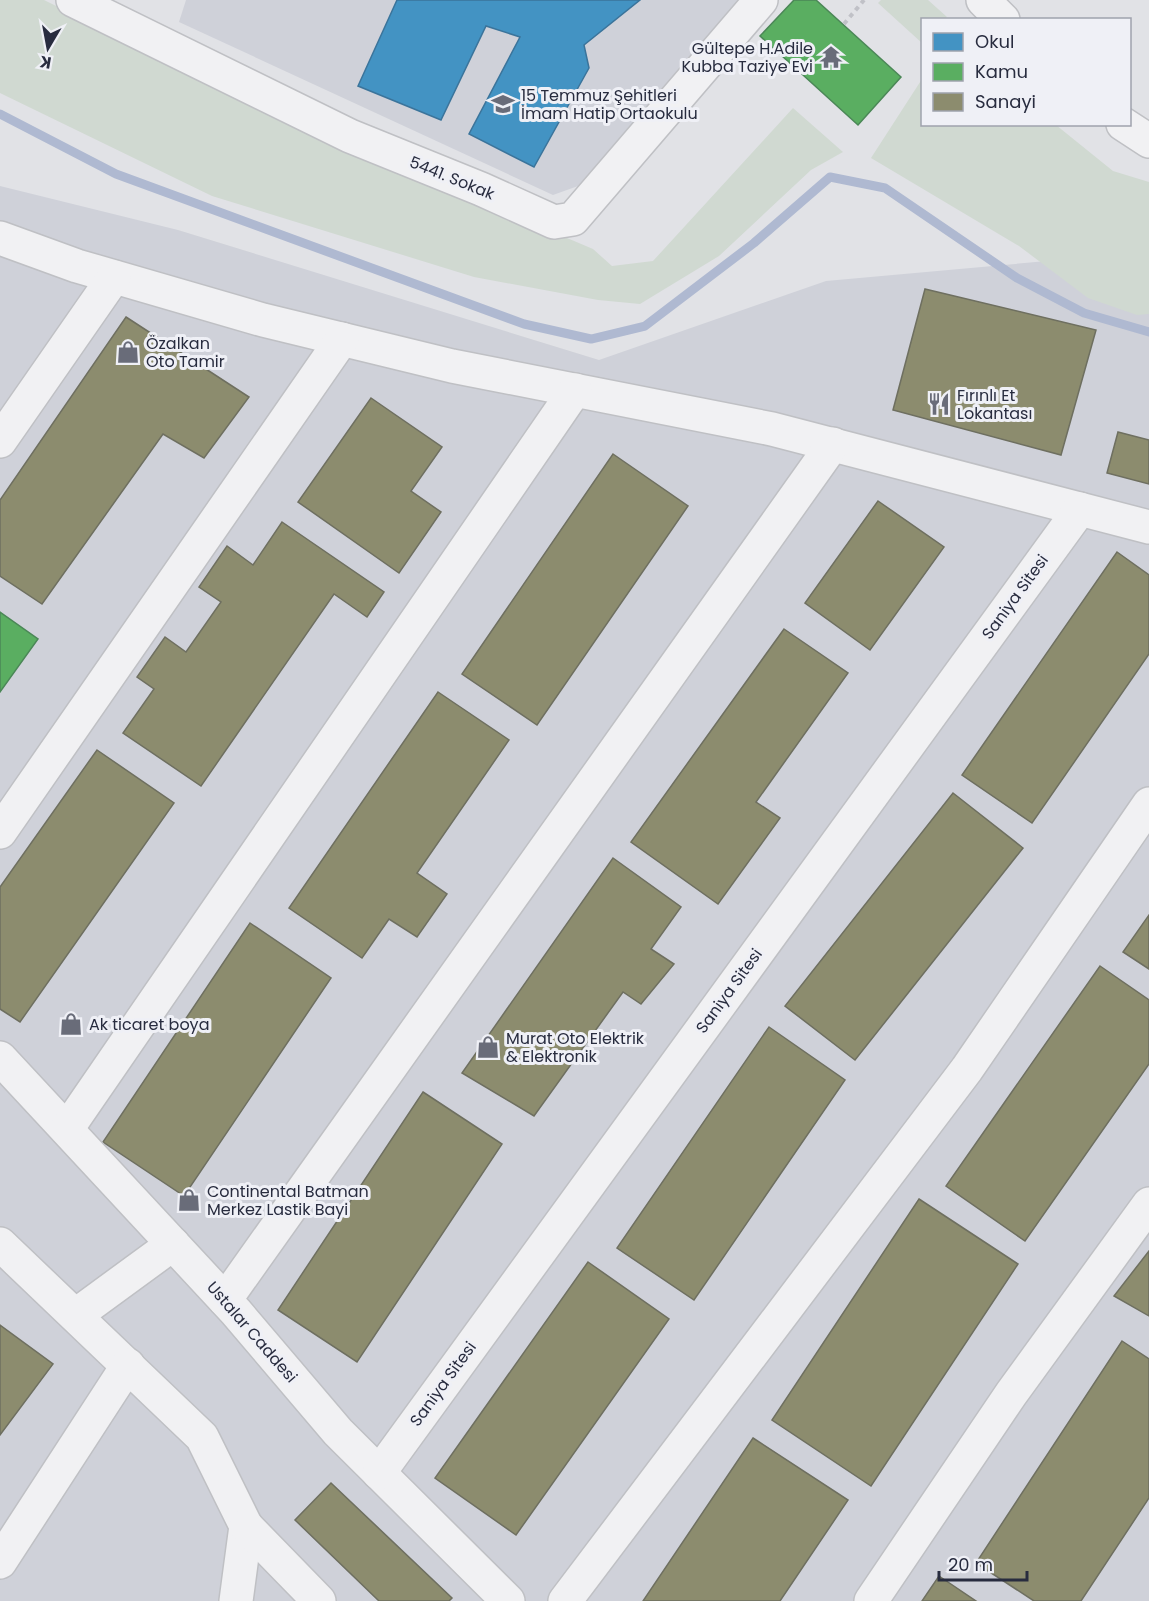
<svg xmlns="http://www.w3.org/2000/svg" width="1149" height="1601" font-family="Poppins,sans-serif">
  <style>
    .built { fill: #cfd1d9 }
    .green { fill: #d0d9d1 }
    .schools { fill: #4393c3; stroke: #3b749b; stroke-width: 1.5 }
    .public { fill: #5aae61; stroke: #4b8757; stroke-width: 1.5 }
    .industry { fill: #8c8c6e; stroke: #6e6f60; stroke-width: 1.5 }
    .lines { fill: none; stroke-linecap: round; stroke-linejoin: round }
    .stream { stroke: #afb9d1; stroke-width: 9 }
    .minor-casing { stroke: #bfc0c4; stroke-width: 36 }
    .path { stroke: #c0c1c7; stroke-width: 4; stroke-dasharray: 4.5 4.5; stroke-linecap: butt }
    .minor { stroke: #f1f1f3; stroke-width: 33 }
    .labels { text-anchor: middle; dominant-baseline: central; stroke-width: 6; stroke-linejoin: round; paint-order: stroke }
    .poi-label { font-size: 16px; fill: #282c3f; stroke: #eff0f6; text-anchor: start }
    .street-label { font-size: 16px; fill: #282c3f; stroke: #eff0f6 }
  </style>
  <rect width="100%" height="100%" fill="#e1e2e6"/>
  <g class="built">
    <polygon points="186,0 742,0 578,186 553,195 179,22"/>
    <polygon points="0,186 178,230 599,360 826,281 1125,254 1149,263 1149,1601 0,1601"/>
  </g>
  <g class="green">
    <polygon points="0,0 44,0 285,119 593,249 612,266 653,261 793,108 843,152 811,170 719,256 640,304 598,300 474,277 212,196 0,93"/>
    <polygon points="881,0 928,0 947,17 944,19 922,20 922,43 878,3"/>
    <polygon points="922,79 922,124 1056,125 1113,171 1149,182 1149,314 1137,315 1088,298 1019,246 871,158"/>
  </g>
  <polygon class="schools" points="397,0 640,0 584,45 589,68 534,167 469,134 520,37 486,26 441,120 358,86"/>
  <g class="public">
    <polygon points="794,0 816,0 901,77 858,125 760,36"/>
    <polygon points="0,612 38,639 0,692"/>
  </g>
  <g class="industry">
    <polygon points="925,289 1096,330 1061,455 893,410"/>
    <polygon points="126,317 249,397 204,458 163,434 42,604 0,576 0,500"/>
    <polygon points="371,398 442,447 411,491 441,512 399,573 298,502"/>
    <polygon points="1118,432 1149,440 1149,484 1107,473"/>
    <polygon points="613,454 688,506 537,725 462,674"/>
    <polygon points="878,501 944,547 870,650 805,603"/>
    <polygon points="282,522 384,592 367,617 334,594 201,786 123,733 154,689 137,677 165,637 186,652 221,602 199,587 227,546 253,565"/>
    <polygon points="1117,552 1149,575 1149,654 1032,823 962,775"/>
    <polygon points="784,629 848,673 756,802 780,818 718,904 631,842"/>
    <polygon points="438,692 509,740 417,873 447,894 417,937 389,919 362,958 289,908"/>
    <polygon points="97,750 174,803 20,1022 0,1009 0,887"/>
    <polygon points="953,793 1023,848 855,1060 785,1006"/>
    <polygon points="613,858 681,907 651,949 674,964 641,1004 623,992 534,1116 462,1073"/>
    <polygon points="1149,915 1149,969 1123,952"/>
    <polygon points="250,923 331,978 184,1196 103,1142"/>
    <polygon points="1100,966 1149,1000 1149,1064 1025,1241 946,1186"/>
    <polygon points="769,1027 845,1080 694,1300 617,1248"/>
    <polygon points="423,1092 502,1144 357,1362 278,1310"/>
    <polygon points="919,1199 1018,1264 871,1486 772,1420"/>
    <polygon points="1149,1251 1149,1316 1114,1296"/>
    <polygon points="588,1262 669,1319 516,1535 435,1478"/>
    <polygon points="0,1325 53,1364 0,1435"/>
    <polygon points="1122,1341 1149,1359 1149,1498 1081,1601 1034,1601 976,1563"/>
    <polygon points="753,1438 848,1500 780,1601 643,1601"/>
    <polygon points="331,1483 452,1598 449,1601 379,1601 295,1520"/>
    <polygon points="939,1576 976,1601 922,1601"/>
  </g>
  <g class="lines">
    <polyline class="stream" points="0,114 116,174 524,324 591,339 645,326 754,243 830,177 885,188 1017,278 1084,313 1149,332"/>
    <g class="minor-casing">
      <g id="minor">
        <polyline points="73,0 350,136 481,189 554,222 573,219 761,0"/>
        <polyline points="983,0 1003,20"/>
        <polyline points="1123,124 1149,141"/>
        <polyline points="0,238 77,266 263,320 452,366 772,429 1149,527"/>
        <polyline points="0,441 114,277"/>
        <polyline points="0,832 342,339"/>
        <polyline points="0,1058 236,1312 338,1432 508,1601"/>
        <polyline points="67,1129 575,390"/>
        <polyline points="0,1244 202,1437 246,1526 236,1601"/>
        <polyline points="225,1300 833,444"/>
        <polyline points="76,1315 173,1244"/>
        <polyline points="379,1473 1080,509"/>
        <polyline points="246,1526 319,1601"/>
        <polyline points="0,1562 128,1365"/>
        <polyline points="565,1601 967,1069 1149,804"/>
        <polyline points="871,1601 1011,1394 1149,1204"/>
      </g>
    </g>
    <polyline class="path" points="844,24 864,0"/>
    <use href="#minor" class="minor"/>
  </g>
  <defs>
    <g id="temple-bare" transform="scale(1.8)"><path d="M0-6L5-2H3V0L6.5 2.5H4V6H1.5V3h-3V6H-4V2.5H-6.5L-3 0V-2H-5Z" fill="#696c79" stroke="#eff0f6" stroke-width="2.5" paint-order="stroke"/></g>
    <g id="school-bare" transform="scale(1.8)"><path d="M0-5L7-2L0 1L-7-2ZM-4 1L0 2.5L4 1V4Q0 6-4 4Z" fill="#696c79" stroke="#eff0f6" stroke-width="2.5" paint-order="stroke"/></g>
    <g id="shop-bare" transform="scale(1.8)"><path d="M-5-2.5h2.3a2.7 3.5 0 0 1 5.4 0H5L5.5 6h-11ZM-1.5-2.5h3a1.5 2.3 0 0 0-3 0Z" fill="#696c79" stroke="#eff0f6" stroke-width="2.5" paint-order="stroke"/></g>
    <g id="restaurant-bare" transform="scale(1.8)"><path d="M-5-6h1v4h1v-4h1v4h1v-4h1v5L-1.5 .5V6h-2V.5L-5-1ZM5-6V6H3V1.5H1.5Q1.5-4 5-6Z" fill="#696c79" stroke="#eff0f6" stroke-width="2.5" paint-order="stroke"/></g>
  </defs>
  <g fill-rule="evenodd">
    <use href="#temple-bare" x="831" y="57"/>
    <use href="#school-bare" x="503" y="104"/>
    <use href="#shop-bare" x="128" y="352"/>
    <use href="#restaurant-bare" x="939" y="404"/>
    <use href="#shop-bare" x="71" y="1024"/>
    <use href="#shop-bare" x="488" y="1047"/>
    <use href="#shop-bare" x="189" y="1200"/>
  </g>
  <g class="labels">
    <g class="poi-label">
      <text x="813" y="48" text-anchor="end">Gültepe H.Adile<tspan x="813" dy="18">Kubba Taziye Evi</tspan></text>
      <text x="521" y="95">15 Temmuz Şehitleri<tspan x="521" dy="18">İmam Hatip Ortaokulu</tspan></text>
      <text x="146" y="343">Özalkan<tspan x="146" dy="18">Oto Tamir</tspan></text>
      <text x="957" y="395">Fırınlı Et<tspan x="957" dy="18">Lokantası</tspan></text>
      <text x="89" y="1024">Ak ticaret boya</text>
      <text x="506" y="1038">Murat Oto Elektrik<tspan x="506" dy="18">&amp; Elektronik</tspan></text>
      <text x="207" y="1191">Continental Batman<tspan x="207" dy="18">Merkez Lastik Bayi</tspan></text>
    </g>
    <g class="street-label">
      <text transform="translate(452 178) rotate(22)">5441. Sokak</text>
      <text transform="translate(1015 597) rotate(-54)">Saniya Sitesi</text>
      <text transform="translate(729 991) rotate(-54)">Saniya Sitesi</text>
      <text transform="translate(252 1332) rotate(49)">Ustalar Caddesi</text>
      <text transform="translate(443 1384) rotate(-54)">Saniya Sitesi</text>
    </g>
  </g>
  <rect x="921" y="18" width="210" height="108" fill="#eff0f6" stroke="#9fa2ad" stroke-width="1.5"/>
  <rect x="933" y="33" width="30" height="18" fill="#4393c3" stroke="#9fa2ad" stroke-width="1.5"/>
  <text x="975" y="48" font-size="18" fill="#282c3f">Okul</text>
  <rect x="933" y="63" width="30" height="18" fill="#5aae61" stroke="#9fa2ad" stroke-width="1.5"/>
  <text x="975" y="78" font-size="18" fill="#282c3f">Kamu</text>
  <rect x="933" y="93" width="30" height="18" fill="#8c8c6e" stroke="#9fa2ad" stroke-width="1.5"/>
  <text x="975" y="108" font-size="18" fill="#282c3f">Sanayi</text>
  <g transform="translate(48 48) rotate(190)" stroke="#eff0f6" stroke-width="4.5" paint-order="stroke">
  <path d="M0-4.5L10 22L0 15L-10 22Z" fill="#282c3f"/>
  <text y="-9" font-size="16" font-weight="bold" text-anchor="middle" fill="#282c3f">K</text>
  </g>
  <path d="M939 1571v9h88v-9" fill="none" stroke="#282c3f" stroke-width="3"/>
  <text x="948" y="1571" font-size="18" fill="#282c3f" stroke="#eff0f6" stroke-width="4.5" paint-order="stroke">20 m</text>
</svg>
